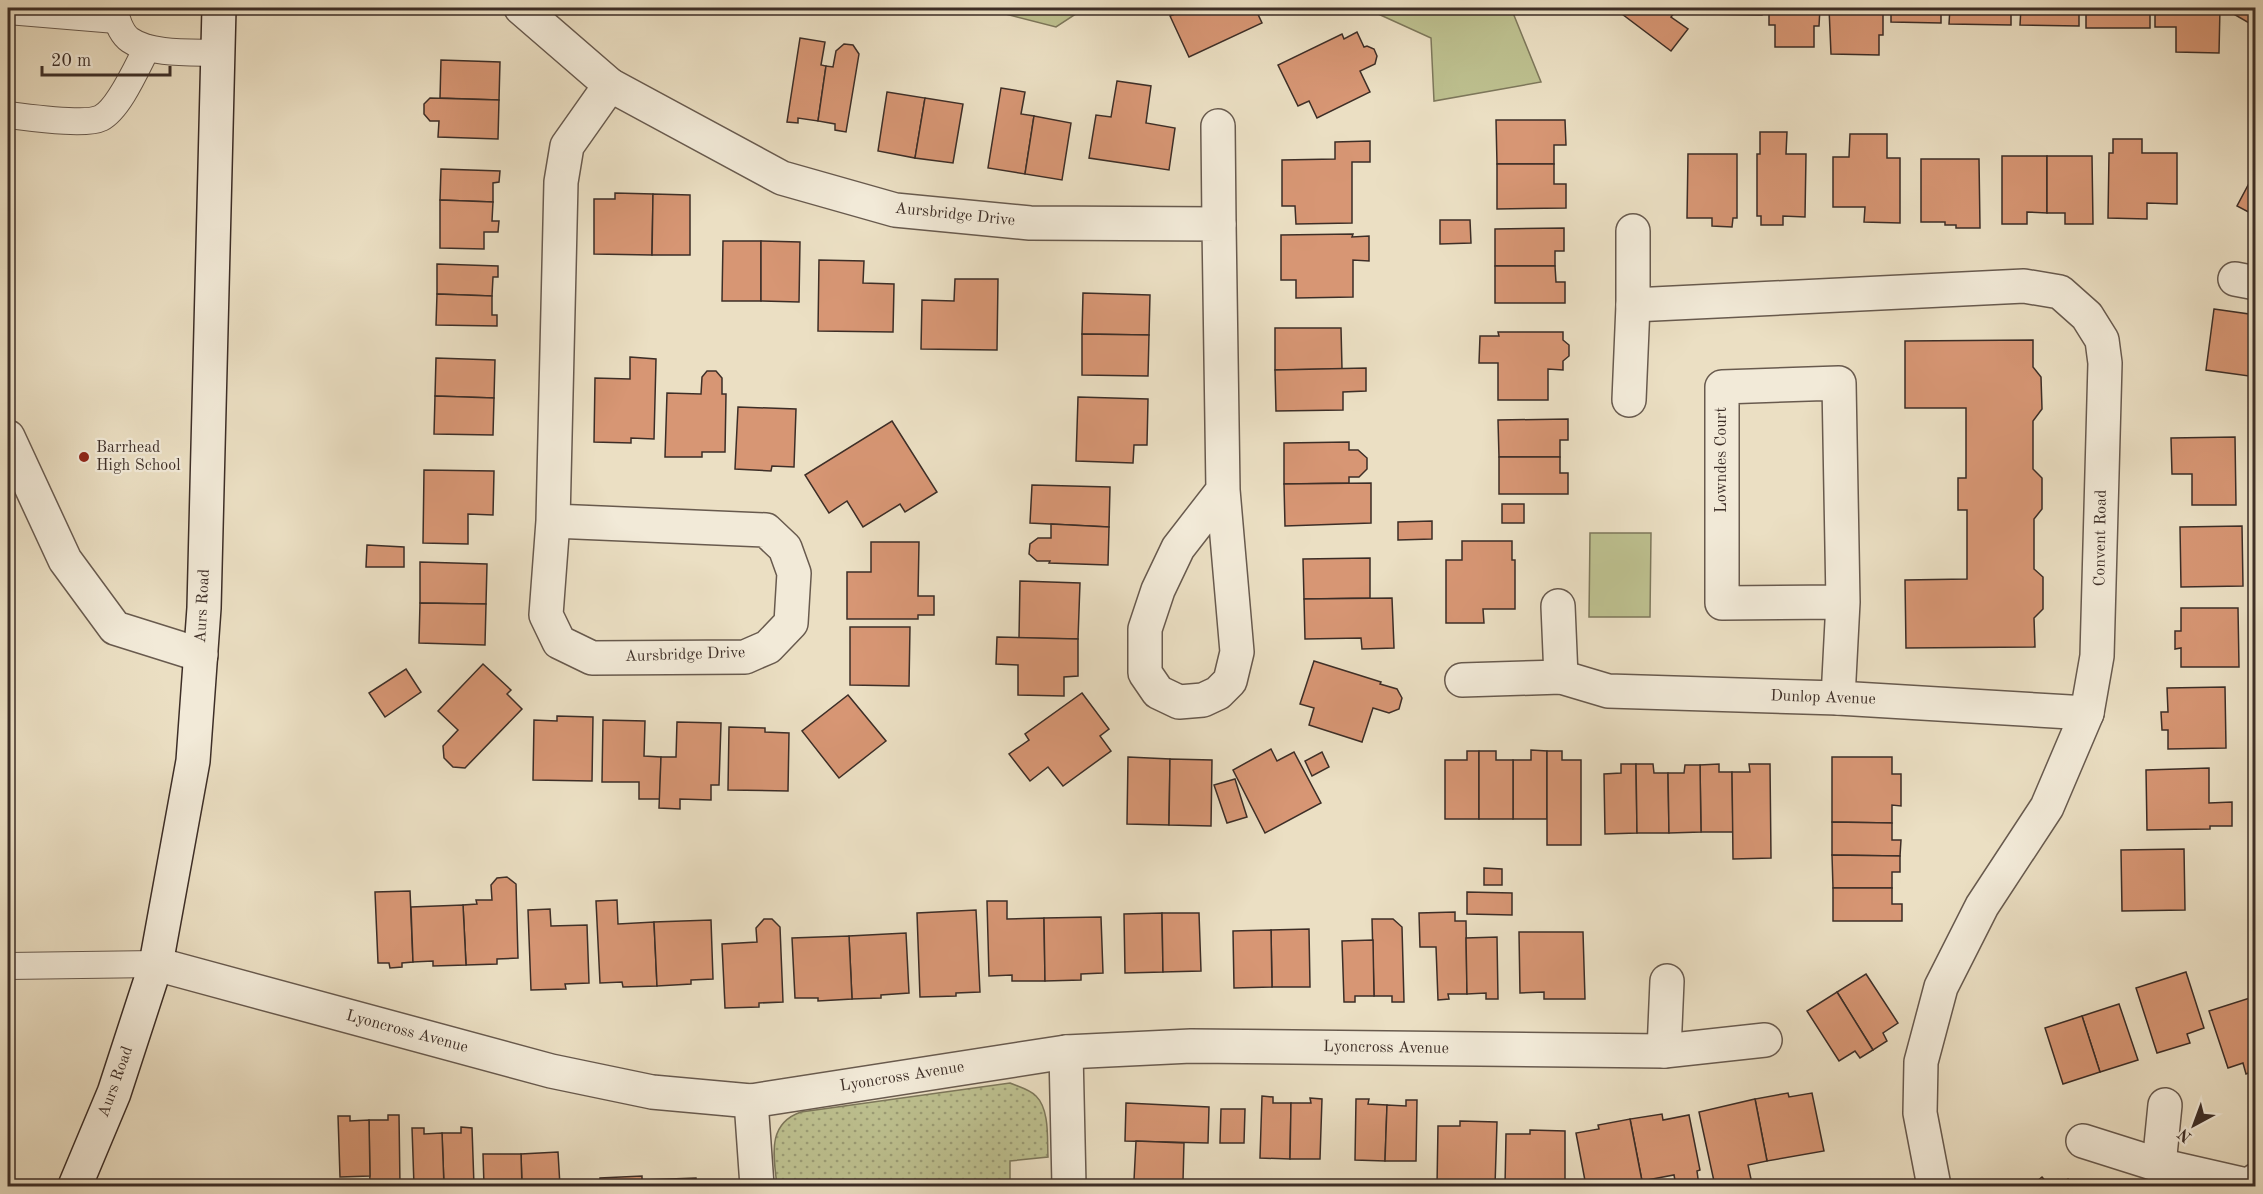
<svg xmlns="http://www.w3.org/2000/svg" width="2263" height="1194" font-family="'Old Standard TT',serif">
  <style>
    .grass { fill: url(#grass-dots); stroke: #7d775b; stroke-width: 1.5 }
    .park { fill: #bdc08f; stroke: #7d775b; stroke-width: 1.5 }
    .building { fill: #d79674; stroke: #3d2e27; stroke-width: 1.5 }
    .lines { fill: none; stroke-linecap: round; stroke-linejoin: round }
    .lane-casing { stroke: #685a4e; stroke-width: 28 }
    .street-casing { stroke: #685a4e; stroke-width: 36 }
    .secondary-casing { stroke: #3d2e27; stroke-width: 36 }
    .lane { stroke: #f2ead8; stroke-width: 26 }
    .street { stroke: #f2ead8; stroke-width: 33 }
    .secondary { stroke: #f2ead8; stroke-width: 33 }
    .poi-dot { fill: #8f2418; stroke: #f2ead8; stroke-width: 2 }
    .labels { text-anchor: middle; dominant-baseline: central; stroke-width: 4.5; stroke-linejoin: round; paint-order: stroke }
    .street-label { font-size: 16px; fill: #3d2e27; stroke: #f2ead8 }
    .poi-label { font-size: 16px; fill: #3d2e27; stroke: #f2ead8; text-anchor: start }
  </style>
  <defs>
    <pattern id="grass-dots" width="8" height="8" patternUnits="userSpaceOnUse" patternTransform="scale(1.5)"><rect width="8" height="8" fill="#bdc08f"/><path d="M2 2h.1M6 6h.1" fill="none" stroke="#9b9c75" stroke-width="1.8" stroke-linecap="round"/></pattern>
  </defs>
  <rect width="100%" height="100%" fill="#ebdfc3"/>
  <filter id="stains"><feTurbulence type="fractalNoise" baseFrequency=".00333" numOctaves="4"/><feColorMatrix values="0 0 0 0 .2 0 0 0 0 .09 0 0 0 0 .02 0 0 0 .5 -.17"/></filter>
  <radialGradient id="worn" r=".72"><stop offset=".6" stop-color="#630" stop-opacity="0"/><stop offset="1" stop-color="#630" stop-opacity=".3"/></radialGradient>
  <path class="grass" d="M1010,1083c9,4 19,6 26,13 14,14 11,43 12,61l-38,4v25h-233c-3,-29 -11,-62 24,-74z"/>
  <g class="park">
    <polygon points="982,8 1085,8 1056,27"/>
    <polygon points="1365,8 1511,8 1541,82 1434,101 1431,38"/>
    <polygon points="1590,533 1651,533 1650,617 1589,617"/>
  </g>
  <g class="building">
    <polygon points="658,8 747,8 747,10"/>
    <polygon points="1189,8 1255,8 1262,23 1189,57 1170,16"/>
    <polygon points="1614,8 1678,8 1671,17 1688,29 1671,51"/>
    <polygon points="1703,8 1763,8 1762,15 1703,14"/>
    <polygon points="1769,8 1820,8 1819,26 1814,26 1814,47 1775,47 1775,25 1769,25"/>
    <polygon points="1829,8 1883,8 1883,35 1879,35 1879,55 1831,54"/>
    <polygon points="1891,8 1941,8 1941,23 1891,22"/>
    <polygon points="1950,8 2011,8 2011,25 1949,24"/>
    <polygon points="2021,8 2079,8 2079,26 2020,25"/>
    <rect x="2086" y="8" width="64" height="20"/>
    <polygon points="2155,8 2220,8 2219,53 2176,52 2176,27 2155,27"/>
    <polygon points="2226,8 2256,8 2256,27 2225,9"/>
    <polygon points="1357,32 1364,47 1367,46 1374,49 1377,56 1375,64 1360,71 1370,92 1317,118 1309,101 1298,106 1278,65 1342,34 1344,39"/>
    <polygon points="800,38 825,42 821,65 826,66 818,121 798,118 798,123 787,122"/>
    <polygon points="844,44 853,45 859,54 846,132 835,130 835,124 818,121 826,66 833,67 836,51"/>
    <polygon points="441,60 500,62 499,100 440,98"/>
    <polygon points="1117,81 1151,86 1146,123 1175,128 1169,170 1089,158 1096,115 1111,117"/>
    <polygon points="1001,88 1025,92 1021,114 1034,116 1025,174 988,168"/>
    <polygon points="887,92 925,98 915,158 878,151"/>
    <polygon points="430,98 499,100 498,139 438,137 439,121 430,121 424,114 424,104"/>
    <polygon points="925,98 963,104 953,163 915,158"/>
    <polygon points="1034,116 1071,123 1062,180 1025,174"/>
    <polygon points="1496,120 1565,120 1566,145 1554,145 1554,164 1497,164"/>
    <polygon points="1760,132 1787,132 1786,154 1806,154 1805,217 1783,216 1783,225 1761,225 1761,216 1757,216 1757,154 1760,154"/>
    <polygon points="1850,134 1887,134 1887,158 1900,158 1900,223 1864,222 1865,207 1833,207 1833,157 1849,157"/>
    <polygon points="2113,139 2142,139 2142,153 2177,153 2177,204 2147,203 2147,219 2108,218 2109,153 2113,153"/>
    <polygon points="1370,141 1370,162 1352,162 1352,223 1296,224 1295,206 1282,206 1282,160 1335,159 1335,142"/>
    <polygon points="1688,154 1737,154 1737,218 1733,218 1732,227 1712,226 1712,218 1687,218"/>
    <polygon points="2002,156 2047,156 2047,213 2027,212 2027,224 2002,224"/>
    <polygon points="2047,156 2092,156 2093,224 2065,224 2065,213 2047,213"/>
    <polygon points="1921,159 1979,159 1980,228 1956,228 1956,225 1945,225 1945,222 1921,222"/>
    <polygon points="1497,164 1554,164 1554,184 1566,184 1566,208 1497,209"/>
    <polygon points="441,169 500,171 499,182 493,183 493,202 440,200"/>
    <polygon points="2254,174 2256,175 2256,216 2237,206"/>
    <polygon points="615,193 653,194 652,255 594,254 594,199 615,199"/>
    <polygon points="653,194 690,195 690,255 652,255"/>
    <polygon points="440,200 493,202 492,221 499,221 498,232 484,232 484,249 440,248"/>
    <polygon points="1440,220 1470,220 1471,243 1440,244"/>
    <polygon points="1564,228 1564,251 1555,251 1555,266 1495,266 1495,229"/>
    <polygon points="1353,234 1352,237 1369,236 1369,261 1353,260 1353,297 1296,298 1296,280 1281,280 1281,235"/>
    <polygon points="723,241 761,241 761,301 722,301"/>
    <polygon points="761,241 800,242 799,302 761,301"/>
    <polygon points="819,260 864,261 863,283 894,284 893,332 818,331"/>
    <polygon points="437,264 498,266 498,277 493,277 492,296 437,294"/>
    <polygon points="1495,266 1555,266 1556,282 1565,282 1565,303 1495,303"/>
    <polygon points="955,279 998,279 997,350 921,349 922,300 954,301"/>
    <polygon points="1083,293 1150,295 1149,335 1082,334"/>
    <polygon points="437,294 492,296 492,315 497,315 497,326 436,325"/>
    <polygon points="2214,309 2256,315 2256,377 2206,370"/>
    <polygon points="1275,328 1341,328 1342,369 1275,370"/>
    <polygon points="1498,332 1563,332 1563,340 1569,345 1569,356 1563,361 1563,370 1548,369 1548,400 1498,400 1498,363 1479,363 1480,336 1499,336"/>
    <polygon points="1082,334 1149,335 1148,376 1082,375"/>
    <polygon points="2033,340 2033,367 2041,377 2042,409 2033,421 2033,469 2042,478 2042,509 2034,519 2034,569 2043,577 2043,609 2034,618 2035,647 1906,648 1905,580 1967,579 1967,510 1958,510 1958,478 1966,478 1966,408 1905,408 1905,341"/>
    <polygon points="630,357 656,359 654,439 631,438 631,443 594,442 595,378 630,379"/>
    <polygon points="436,358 495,360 494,398 435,396"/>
    <polygon points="1366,368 1366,391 1343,392 1343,410 1276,411 1275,370"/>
    <polygon points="707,371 716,371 722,378 722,394 726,394 725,452 702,452 702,457 665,457 667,393 701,394 702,377"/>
    <polygon points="435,396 494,398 493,435 434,434"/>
    <polygon points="1078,397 1148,399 1147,445 1134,445 1133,463 1076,461"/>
    <polygon points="738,407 796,409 794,467 772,466 771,471 735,469"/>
    <polygon points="1568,419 1568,440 1560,440 1560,457 1499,457 1498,420"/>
    <polygon points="892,421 937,492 905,512 900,504 863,527 847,501 829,513 805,475"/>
    <polygon points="2235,437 2236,505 2192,505 2192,474 2172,474 2171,438"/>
    <polygon points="1349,442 1349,450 1358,450 1367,458 1367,469 1359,477 1349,477 1349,483 1284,484 1284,443"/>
    <polygon points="1499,457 1560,457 1560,473 1568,473 1568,494 1499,494"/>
    <polygon points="424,470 494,471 493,515 468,514 468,544 423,543"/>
    <polygon points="1371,483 1371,523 1285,526 1284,484"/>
    <polygon points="1032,485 1110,487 1109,527 1030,523"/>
    <rect x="1502" y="504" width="22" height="19"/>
    <polygon points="1432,521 1432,539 1398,540 1398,522"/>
    <polygon points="1051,524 1109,527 1108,565 1049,563 1050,561 1037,561 1029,554 1030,544 1038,538 1051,538"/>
    <polygon points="2242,526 2243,586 2181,587 2180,527"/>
    <polygon points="1462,541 1512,541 1512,560 1515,560 1515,609 1483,609 1484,623 1446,623 1446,560 1462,560"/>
    <polygon points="871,542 919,542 918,596 934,596 934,615 918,615 918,619 847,619 847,572 871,572"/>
    <polygon points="367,545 404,547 404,567 366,567"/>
    <polygon points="1370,558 1370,598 1304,599 1303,559"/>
    <polygon points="420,562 487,564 486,604 420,603"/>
    <polygon points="1020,581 1080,583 1078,639 1019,638"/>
    <polygon points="1392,598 1394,648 1362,649 1361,638 1305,639 1304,599"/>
    <polygon points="420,603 486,604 485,645 419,643"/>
    <polygon points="2181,608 2238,608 2239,667 2181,667 2181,648 2175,649 2175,631 2181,631"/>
    <polygon points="850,627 910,627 909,686 850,685"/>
    <polygon points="997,637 1078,639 1078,676 1064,677 1064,696 1018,695 1018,665 996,664"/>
    <polygon points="1314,661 1381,682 1380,684 1397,689 1402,698 1399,709 1389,713 1373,708 1362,742 1309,725 1314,708 1300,704"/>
    <polygon points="483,664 511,690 507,694 522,709 465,768 453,767 444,758 443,746 458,730 438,711"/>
    <polygon points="406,669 421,692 385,717 369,693"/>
    <polygon points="2225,687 2226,748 2168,749 2168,730 2162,730 2161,712 2168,712 2167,688"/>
    <polygon points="1082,693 1109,729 1100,736 1111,751 1063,786 1048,767 1030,781 1009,754 1029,740 1025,734"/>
    <polygon points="848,695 886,741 839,778 802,731"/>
    <polygon points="557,716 593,717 592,781 533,780 534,720 557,721"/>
    <polygon points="603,720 645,721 644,756 661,757 660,799 639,799 639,782 602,782"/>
    <polygon points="677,722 721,723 719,785 711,785 711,800 680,799 680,809 659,808 661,757 676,757"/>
    <polygon points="729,727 765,728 765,732 789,733 788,791 728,790"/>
    <polygon points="1271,749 1277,761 1294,752 1321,803 1265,833 1233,770"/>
    <polygon points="1531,750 1547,751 1547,819 1513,819 1513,760 1531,760"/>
    <polygon points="1467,751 1479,751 1479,819 1445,819 1445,760 1467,760"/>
    <polygon points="1479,751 1496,751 1496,760 1513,760 1513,819 1479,819"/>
    <polygon points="1547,751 1562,751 1562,760 1581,760 1581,845 1547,845"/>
    <polygon points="1322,752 1329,767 1312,776 1305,761"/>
    <polygon points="1128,757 1170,759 1169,825 1127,824"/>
    <polygon points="1832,757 1892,757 1892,774 1901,774 1901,806 1892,805 1892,823 1832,822"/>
    <polygon points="1170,759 1212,760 1211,826 1169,825"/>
    <polygon points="1621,764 1636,764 1637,833 1605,834 1604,774 1621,773"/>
    <polygon points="1636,764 1653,764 1654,773 1668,773 1669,833 1637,833"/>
    <polygon points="1719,764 1719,772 1732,772 1733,832 1701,832 1700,765"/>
    <polygon points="1749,764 1770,764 1771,858 1733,859 1732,772 1750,772"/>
    <polygon points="1685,765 1700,765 1701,832 1669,833 1668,773 1684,773"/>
    <polygon points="2209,768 2209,803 2232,802 2232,826 2210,826 2210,829 2147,830 2146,770"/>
    <polygon points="1235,779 1247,817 1227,823 1214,785"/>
    <polygon points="1832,822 1892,823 1892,840 1901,840 1900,856 1832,855"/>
    <polygon points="2184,849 2185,910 2122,911 2121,850"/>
    <polygon points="1832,855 1900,856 1900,872 1892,872 1892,888 1833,888"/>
    <polygon points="1484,868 1502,869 1502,885 1484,885"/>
    <polygon points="507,877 516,884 518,958 497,959 497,964 466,965 463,905 477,904 476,900 492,900 491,885 497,878"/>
    <polygon points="1833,888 1892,888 1892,904 1902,904 1902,921 1833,921"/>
    <polygon points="410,891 413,962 402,963 402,967 390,968 389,963 378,963 375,892"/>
    <polygon points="1467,892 1512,893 1512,915 1467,914"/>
    <polygon points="617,900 618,924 654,922 657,986 623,987 622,982 600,983 596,901"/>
    <polygon points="987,901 1007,901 1007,919 1044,918 1045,981 1012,981 1012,975 989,976"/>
    <polygon points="463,905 466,965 433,966 433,961 413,962 411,907"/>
    <polygon points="550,909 551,926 587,925 589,983 565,984 566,989 531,990 528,910"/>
    <polygon points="976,910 980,992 956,993 956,996 920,997 917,913"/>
    <polygon points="1455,912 1455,921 1466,921 1467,994 1448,994 1449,999 1438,1000 1436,947 1420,947 1419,913"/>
    <polygon points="1162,913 1163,972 1125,973 1124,914"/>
    <polygon points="1162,913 1199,913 1201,971 1163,972"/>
    <polygon points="1101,917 1103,973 1081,974 1081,980 1045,981 1044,918"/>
    <polygon points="764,919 772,919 780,927 783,1002 759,1003 759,1007 725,1008 722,944 757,942 756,928"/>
    <polygon points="1372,919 1393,919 1402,927 1404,1002 1392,1002 1392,996 1374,996"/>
    <polygon points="711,920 713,979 691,980 691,984 657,986 654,922"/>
    <polygon points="1309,929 1310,987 1272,987 1271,930"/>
    <polygon points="1271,930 1272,987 1234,988 1233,931"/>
    <polygon points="1519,932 1583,932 1585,999 1544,999 1544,992 1520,993"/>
    <polygon points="906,933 909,993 881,995 881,998 852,999 849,936"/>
    <polygon points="849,936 852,999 818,1001 818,998 795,998 792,938"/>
    <polygon points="1497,937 1498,999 1486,999 1486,993 1467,994 1466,938"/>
    <polygon points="1373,940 1374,996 1355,996 1355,1002 1344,1002 1342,941"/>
    <polygon points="2186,972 2204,1028 2187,1034 2190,1043 2157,1053 2136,988"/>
    <polygon points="1866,974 1898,1023 1883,1033 1887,1041 1873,1050 1837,992"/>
    <polygon points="1837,992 1873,1050 1860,1058 1855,1051 1839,1061 1807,1011"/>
    <polygon points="2256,996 2256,1070 2246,1074 2243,1063 2228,1068 2209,1011"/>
    <polygon points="2119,1004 2138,1060 2100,1072 2082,1016"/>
    <polygon points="2082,1016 2100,1072 2063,1084 2045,1028"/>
    <polygon points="1788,1093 1789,1097 1812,1093 1824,1151 1767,1161 1755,1099"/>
    <polygon points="1262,1096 1273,1097 1273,1103 1291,1103 1290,1159 1260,1158"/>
    <polygon points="1310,1098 1322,1099 1320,1159 1290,1159 1291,1103 1311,1103"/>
    <polygon points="1356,1099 1369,1099 1368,1104 1387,1105 1385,1161 1355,1160"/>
    <polygon points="1755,1099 1767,1161 1748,1165 1751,1179 1747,1183 1732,1186 1715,1186 1699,1112"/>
    <polygon points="1406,1100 1417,1100 1416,1161 1385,1161 1387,1105 1406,1106"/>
    <polygon points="1126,1103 1209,1107 1208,1143 1125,1141"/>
    <polygon points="1221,1109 1245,1109 1244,1143 1220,1143"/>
    <polygon points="1662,1114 1663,1120 1689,1115 1700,1170 1697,1171 1699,1186 1676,1186 1674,1175 1642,1181 1630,1119"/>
    <polygon points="388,1115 399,1115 400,1186 370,1186 369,1120 388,1120"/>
    <polygon points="338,1116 350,1116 350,1121 369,1120 370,1176 340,1177"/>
    <polygon points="1630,1119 1642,1181 1610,1186 1586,1186 1576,1133 1599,1129 1598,1125"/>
    <polygon points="1460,1121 1497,1122 1495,1186 1437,1186 1438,1126 1460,1126"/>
    <polygon points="461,1127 472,1128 474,1186 444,1186 442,1133 461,1133"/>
    <polygon points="412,1128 424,1128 424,1134 442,1133 444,1186 414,1186"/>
    <polygon points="1530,1130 1565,1131 1565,1186 1505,1186 1506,1134 1530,1134"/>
    <polygon points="1136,1141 1184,1143 1183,1181 1134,1180"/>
    <polygon points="558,1152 560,1186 522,1186 521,1154"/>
    <polygon points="483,1154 521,1154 522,1186 484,1186"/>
    <polygon points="642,1176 642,1180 696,1178 697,1186 600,1186 600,1178"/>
    <polygon points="2042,1177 2050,1186 2031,1186"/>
    <polygon points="2068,1179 2074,1186 2059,1186"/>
    <polygon points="1134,1180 1183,1181 1183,1186 1134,1186"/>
  </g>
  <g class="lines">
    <g class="lane-casing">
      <g id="lane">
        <path d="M114,8c2,10 7,26 16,32 21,15 63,12 88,13"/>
        <polyline points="8,11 116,20"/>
        <path d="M8,115c19,2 77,11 93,3 18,-9 36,-51 46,-70"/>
        <polyline points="8,966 156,964"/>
      </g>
    </g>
    <g class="street-casing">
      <g id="street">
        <polyline points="521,8 610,85 782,178 895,210 1030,223 1219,224 1223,490 1237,652 1230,681 1218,693 1203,700 1179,702 1158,692 1145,673 1145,629 1158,590 1178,548 1223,490"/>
        <polyline points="1218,126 1219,224"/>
        <polyline points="1633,231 1633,305 2024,286 2060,292 2087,316 2102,340 2105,363 2097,656 2087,713 2047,807 1982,906 1941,987 1921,1062 1920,1113 1934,1186"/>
        <polyline points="2235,279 2256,283"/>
        <polyline points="1629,400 1633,305"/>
        <polyline points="8,437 65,560 115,628 201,655"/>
        <polyline points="553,521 766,530 785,548 794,573 791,623 768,647 745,657 592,658 559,642 546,615 553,521 561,182 567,146 610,85"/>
        <polyline points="1558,606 1561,677"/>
        <polyline points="1462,680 1561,677 1608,691 1838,698 2087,713"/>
        <polyline points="1838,698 1843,602 1839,383 1722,387 1722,603 1843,602"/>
        <polyline points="156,964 551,1071 652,1092 751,1101 1066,1052 1191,1046 1664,1051 1765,1040"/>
        <polyline points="1664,1051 1667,981"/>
        <polyline points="1066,1052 1069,1186"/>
        <polyline points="751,1101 757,1186"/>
        <polyline points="2083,1141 2159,1165 2251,1186 2256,1180"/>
        <polyline points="2159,1165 2165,1105"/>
      </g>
    </g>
    <g class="secondary-casing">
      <polyline id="secondary" points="75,1186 114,1093 156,964 193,761 204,608 219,8"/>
    </g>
    <use href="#lane" class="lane"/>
    <use href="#street" class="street"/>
    <use href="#secondary" class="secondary"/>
  </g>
  <circle class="poi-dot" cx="84" cy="457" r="6"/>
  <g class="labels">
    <g class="street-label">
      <text transform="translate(955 215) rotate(6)">Aursbridge Drive</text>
      <text transform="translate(1722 460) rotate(-90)">Lowndes Court</text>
      <text transform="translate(2101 538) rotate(-89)">Convent Road</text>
      <text transform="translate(203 606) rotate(-87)">Aurs Road</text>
      <text transform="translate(685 655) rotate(-2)">Aursbridge Drive</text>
      <text transform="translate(1823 698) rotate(2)">Dunlop Avenue</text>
      <text transform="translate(407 1032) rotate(15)">Lyoncross Avenue</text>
      <text transform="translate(1386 1048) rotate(1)">Lyoncross Avenue</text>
      <text transform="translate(902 1077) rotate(-9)">Lyoncross Avenue</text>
      <text transform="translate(116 1082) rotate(-70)">Aurs Road</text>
    </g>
    <g class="poi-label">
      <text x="96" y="448">Barrhead<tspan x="96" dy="18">High School</tspan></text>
    </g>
  </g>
  <rect width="2263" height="1194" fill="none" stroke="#ebdfc3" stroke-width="30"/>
  <rect x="9" y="9" width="2245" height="1176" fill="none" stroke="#3d2e27" stroke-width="3"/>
  <rect x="15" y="15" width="2233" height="1164" fill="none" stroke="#3d2e27" stroke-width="1.5"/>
  <g transform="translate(2194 1125) rotate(221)" stroke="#f2ead8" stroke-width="4.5" paint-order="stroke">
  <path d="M0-4.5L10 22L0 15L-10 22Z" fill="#3d2e27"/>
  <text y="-9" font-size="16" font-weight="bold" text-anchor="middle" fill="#3d2e27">N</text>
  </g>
  <path d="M42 66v9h128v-9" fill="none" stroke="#3d2e27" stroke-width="3"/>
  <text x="51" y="66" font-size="18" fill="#3d2e27" stroke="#f2ead8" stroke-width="4.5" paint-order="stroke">20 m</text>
  <rect width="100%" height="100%" filter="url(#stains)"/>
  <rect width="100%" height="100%" fill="url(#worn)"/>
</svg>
